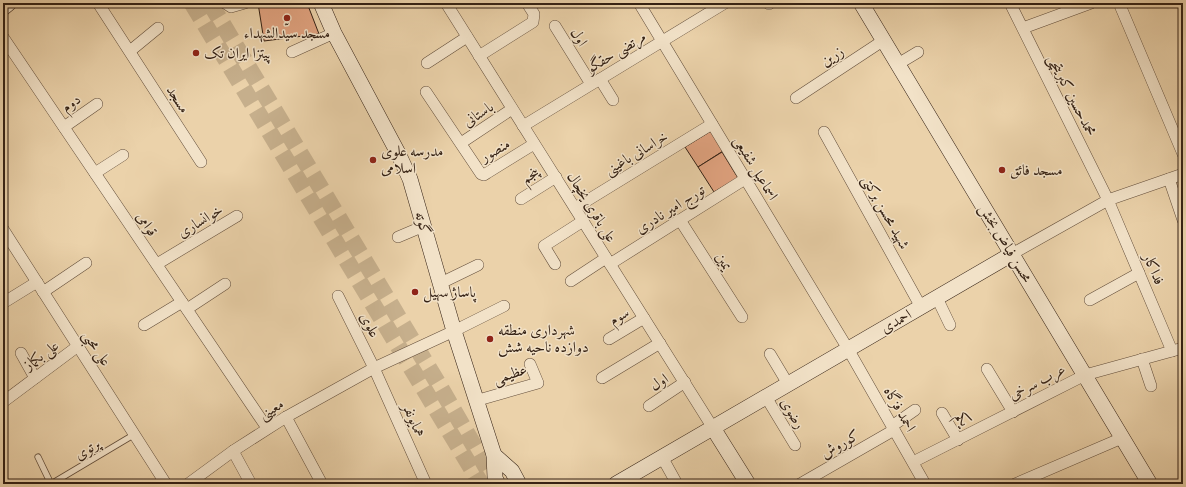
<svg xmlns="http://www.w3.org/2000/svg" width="1186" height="487" font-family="'IM FELL French Canon',Amiri,serif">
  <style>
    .building { fill: #e1a380; stroke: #342114 }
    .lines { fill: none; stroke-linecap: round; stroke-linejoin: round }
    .primary-tunnel { stroke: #c6af8c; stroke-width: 17; stroke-dasharray: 17 8; stroke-linecap: butt }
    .lane-casing { stroke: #624d3a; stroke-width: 7 }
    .street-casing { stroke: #624d3a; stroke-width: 12 }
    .secondary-casing { stroke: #342114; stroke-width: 16 }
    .lane { stroke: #f2e2c8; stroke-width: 5.5 }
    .street { stroke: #f2e2c8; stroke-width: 11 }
    .secondary { stroke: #f2e2c8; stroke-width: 15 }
    .poi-dot { fill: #8f2418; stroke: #f2e2c8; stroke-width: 1.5 }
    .labels { text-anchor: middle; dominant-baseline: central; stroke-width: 3; stroke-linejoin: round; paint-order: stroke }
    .poi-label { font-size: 15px; fill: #342114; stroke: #f2e2c8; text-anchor: start }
    .street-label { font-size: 15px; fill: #342114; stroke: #f2e2c8 }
  </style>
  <rect width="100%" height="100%" fill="#ebd2aa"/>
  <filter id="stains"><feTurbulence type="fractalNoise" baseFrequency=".005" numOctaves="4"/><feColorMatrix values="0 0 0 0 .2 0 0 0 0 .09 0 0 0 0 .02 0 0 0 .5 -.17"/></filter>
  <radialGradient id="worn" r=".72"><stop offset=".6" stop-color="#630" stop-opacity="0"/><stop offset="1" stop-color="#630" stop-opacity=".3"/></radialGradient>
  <g class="building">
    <polygon points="258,3 307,3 319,34 264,41"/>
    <polygon points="711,131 723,151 698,167 685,147"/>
    <polygon points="722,152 738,178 714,192 698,167"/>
  </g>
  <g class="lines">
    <g class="primary-tunnel">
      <polyline points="192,3 481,484"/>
      <polyline points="210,3 439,385 496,484"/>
    </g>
    <g class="lane-casing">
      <g id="lane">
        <polyline points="38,457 51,484"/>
        <polyline points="51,484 135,434"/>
      </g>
    </g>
    <g class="street-casing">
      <g id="street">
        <polyline points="98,3 201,162"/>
        <polyline points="225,3 231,7 245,3"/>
        <polyline points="446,3 713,428"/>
        <polyline points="639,3 848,349 925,484"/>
        <polyline points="768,3 769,4"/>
        <polyline points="1010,3 1108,200 1172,351"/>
        <polyline points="1119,3 1183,154"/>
        <polyline points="555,26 591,84"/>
        <polyline points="1023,28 1091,3"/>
        <polyline points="3,37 267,428"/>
        <polyline points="130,51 158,28"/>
        <polyline points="292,52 334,33"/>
        <polyline points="479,56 533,22 534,14 527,3"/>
        <polyline points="427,63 467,37"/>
        <polyline points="898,64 918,52"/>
        <polyline points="600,79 613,100"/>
        <polyline points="426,92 481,174 484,175 487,173 534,144"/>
        <polyline points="796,98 884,40"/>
        <polyline points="523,126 725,3"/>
        <polyline points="64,127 97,104"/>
        <polyline points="824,132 921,307"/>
        <polyline points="461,143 512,109"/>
        <polyline points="95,173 123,155"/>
        <polyline points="1169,179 1183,220"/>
        <polyline points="521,199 556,177"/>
        <polyline points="575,208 712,124"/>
        <polyline points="680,220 742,317"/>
        <polyline points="3,229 166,484"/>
        <polyline points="398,237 424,226"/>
        <polyline points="1012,254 1108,200 1183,174"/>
        <polyline points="157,264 237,216"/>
        <polyline points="555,264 544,246 583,221"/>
        <polyline points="610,264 745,179"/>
        <polyline points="571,281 606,258"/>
        <polyline points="441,283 478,265"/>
        <polyline points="43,292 86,263"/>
        <polyline points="338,296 374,368 426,484"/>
        <polyline points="937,298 950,325"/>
        <polyline points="1090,300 1139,273"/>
        <polyline points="3,303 37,282"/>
        <polyline points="187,309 225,284"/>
        <polyline points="144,325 182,302"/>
        <polyline points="609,339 644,318"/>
        <polyline points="21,353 35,378"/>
        <polyline points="770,354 788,384"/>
        <polyline points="1142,359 1151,386"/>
        <polyline points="987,369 1013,412"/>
        <polyline points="602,378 660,343"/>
        <polyline points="766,397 795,445"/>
        <polyline points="475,401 538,383 530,364"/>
        <polyline points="3,402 78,346"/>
        <polyline points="649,406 685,382"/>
        <polyline points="942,413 958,440"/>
        <polyline points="286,417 322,484"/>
        <polyline points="892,426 915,410"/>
        <polyline points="233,451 251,484"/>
        <polyline points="662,457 677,484"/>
        <polyline points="913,462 1085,375 1183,348"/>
        <polyline points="188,484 233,451 286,417 374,368 454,331 504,306"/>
        <polyline points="800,484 894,430"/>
        <polyline points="1015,484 1122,438"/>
      </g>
    </g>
    <g class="secondary-casing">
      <g id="secondary">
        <polyline points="321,3 334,33 398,153 410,179 454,331 494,455 495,478 498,484"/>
        <polyline points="861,3 1150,484"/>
        <polyline points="3,8 9,3"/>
        <polyline points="713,428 748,484"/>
        <polyline points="494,455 512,471 519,484"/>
        <polyline points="616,484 1012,254"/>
      </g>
    </g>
    <use href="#lane" class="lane"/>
    <use href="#street" class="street"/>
    <use href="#secondary" class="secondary"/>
  </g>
  <g class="poi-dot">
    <circle cx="287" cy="18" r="4"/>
    <circle cx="196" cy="53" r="4"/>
    <circle cx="373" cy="160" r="4"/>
    <circle cx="1002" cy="170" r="4"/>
    <circle cx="415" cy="292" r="4"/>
    <circle cx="490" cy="339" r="4"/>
  </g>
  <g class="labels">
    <g class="poi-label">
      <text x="287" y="33" text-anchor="middle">مسجد سیّدالشهداء</text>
      <text x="204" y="53">پیتزا ایران تک</text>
      <text x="381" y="151">مدرسه علوی<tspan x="381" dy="17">اسلامی</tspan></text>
      <text x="1010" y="170">مسجد فائق</text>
      <text x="423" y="292">پاساژ سهیل</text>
      <text x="498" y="330">شهرداری منطقه<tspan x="498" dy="17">دوازده ناحیه شش</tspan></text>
    </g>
    <g class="street-label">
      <text transform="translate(579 37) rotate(58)">اول</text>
      <text transform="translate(616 52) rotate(-31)">مرتضی حقگو</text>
      <text transform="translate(832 56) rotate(-33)">زرین</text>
      <text transform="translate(1072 95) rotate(63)">محمدحسین کبریتچی</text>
      <text transform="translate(178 99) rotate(57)">مسجد</text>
      <text transform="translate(71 103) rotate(-35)">دوم</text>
      <text transform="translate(478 114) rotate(-33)">باستانی</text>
      <text transform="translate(495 150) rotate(-30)">منصور</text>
      <text transform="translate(636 153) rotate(-31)">خراسانی باغینی</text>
      <text transform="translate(756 168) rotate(59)">اسماعیل شفیعی</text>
      <text transform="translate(530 175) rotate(-32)">پنجم</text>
      <text transform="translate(592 207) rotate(58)">علی باقری یخچال</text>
      <text transform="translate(670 209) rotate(-32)">تورج امیر نادری</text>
      <text transform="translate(886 212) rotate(61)">شهید محسن برکتی</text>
      <text transform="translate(200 221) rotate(-31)">خوانساری</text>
      <text transform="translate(423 223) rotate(73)">گوته</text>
      <text transform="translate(147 224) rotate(56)">قوامی</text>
      <text transform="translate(1006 243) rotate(59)">محسن فیاض بخش</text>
      <text transform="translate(724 261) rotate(57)">یمین</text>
      <text transform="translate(1154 269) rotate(67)">فداکار</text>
      <text transform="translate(619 316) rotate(-31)">سوم</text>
      <text transform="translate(896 321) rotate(-30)">احمدی</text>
      <text transform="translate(370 325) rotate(63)">علوی</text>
      <text transform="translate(97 348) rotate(57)">علی محبی</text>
      <text transform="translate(41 355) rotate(-36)">علی بکماز</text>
      <text transform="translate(510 374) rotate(-19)">عظیمی</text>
      <text transform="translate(659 382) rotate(-33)">اول</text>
      <text transform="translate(1037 382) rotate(-27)">عرب سرخی</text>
      <text transform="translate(271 409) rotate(-31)">معینی</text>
      <text transform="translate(900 409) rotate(60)">احمد فزگاه</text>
      <text transform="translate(793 413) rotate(59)">رضوی</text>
      <text transform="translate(963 419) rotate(59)">یکم</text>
      <text transform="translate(414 420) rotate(66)">همایونفر</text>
      <text transform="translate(840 444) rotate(-30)">کوروش</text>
      <text transform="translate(87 449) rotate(-31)">پرتوی</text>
    </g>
  </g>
  <rect width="1186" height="487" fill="none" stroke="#ebd2aa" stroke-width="16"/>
  <rect x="4" y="4" width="1178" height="479" fill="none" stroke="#342114" stroke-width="2"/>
  <rect x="8" y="8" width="1170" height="471" fill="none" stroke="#342114"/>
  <rect width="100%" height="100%" filter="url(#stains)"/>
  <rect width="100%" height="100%" fill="url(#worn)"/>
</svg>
